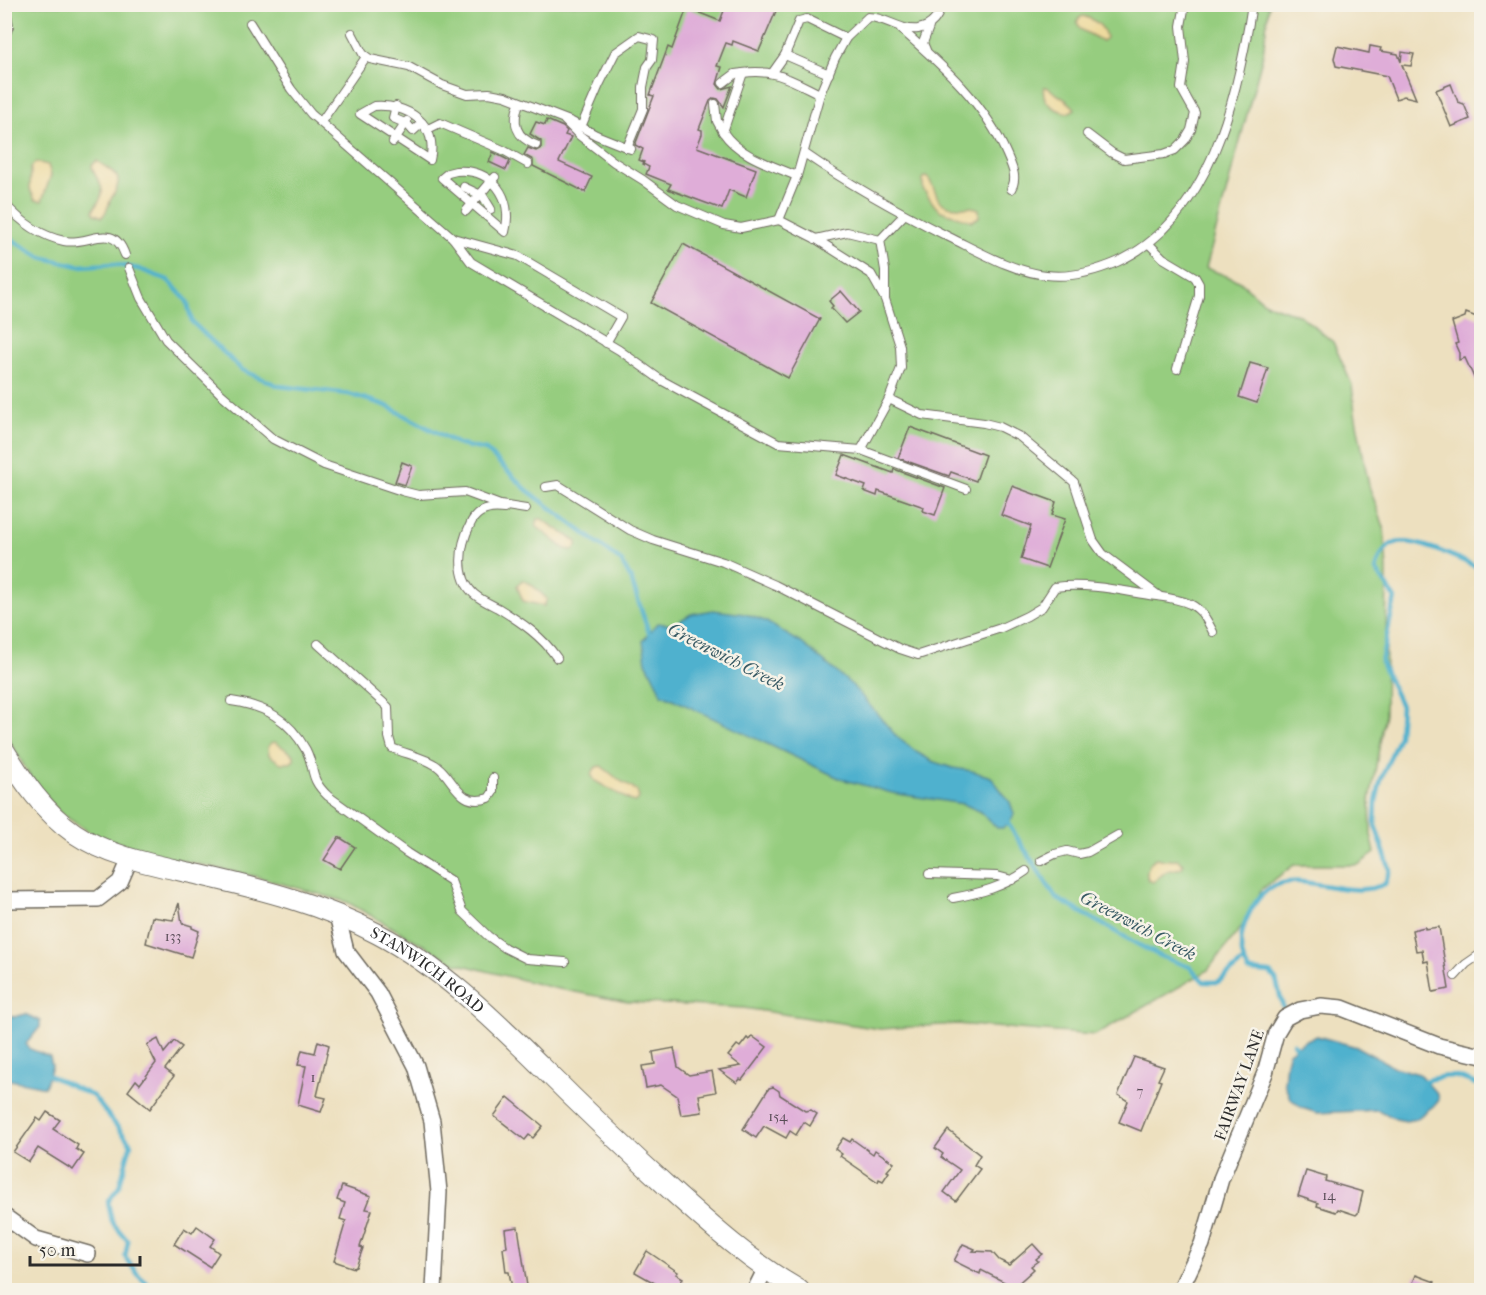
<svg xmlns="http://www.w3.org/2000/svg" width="1486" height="1295" font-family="'IM FELL French Canon',serif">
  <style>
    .green { fill: #96cd7f; stroke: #607c55; stroke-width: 1.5 }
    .sand { fill: #eeda9e; stroke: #8c8264; stroke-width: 1.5 }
    .water { fill: #4fb1ce; stroke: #3d6e7c; stroke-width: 1.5 }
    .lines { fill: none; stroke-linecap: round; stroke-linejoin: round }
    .stream { stroke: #4fb1ce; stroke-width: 4.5 }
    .building { fill: #dfadd8 }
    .service-casing { stroke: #6f6a5f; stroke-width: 10 }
    .minor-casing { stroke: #6f6a5f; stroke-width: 18 }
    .tertiary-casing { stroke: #6f6a5f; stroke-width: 22 }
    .service { stroke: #fff; stroke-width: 8 }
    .minor { stroke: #fff; stroke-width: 15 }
    .tertiary { stroke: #fff; stroke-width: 20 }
    .labels { text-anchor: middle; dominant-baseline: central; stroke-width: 5; stroke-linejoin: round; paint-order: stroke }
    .number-label { font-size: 14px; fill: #584c56 }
    .street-label { font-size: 16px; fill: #2b2b2b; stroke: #f7f3e8 }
    .water-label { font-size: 18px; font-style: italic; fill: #385a64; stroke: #f7f3e8 }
  </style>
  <rect width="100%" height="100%" fill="#f7f3e8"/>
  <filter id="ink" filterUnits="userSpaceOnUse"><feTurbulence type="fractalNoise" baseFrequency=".0167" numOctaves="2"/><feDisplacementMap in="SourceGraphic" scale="12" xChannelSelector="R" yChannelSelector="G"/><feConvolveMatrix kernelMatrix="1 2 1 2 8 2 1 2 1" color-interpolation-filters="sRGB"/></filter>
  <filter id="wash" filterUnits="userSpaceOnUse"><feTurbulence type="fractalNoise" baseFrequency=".008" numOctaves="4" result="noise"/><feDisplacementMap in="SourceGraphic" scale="24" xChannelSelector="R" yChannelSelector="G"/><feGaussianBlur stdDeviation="1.35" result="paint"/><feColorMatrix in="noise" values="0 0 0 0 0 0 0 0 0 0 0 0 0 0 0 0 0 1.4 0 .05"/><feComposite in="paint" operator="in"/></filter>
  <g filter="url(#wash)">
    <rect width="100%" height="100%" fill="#ede0bf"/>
    <polygon class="green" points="5,5 1269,5 1263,54 1206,268 1239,281 1265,303 1301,316 1333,342 1352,385 1355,413 1369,486 1384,527 1387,569 1385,714 1370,800 1371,835 1375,853 1358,865 1294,865 1262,889 1247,920 1207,971 1095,1035 956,1024 880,1029 744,1008 628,1002 554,988 455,963 347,902 258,877 161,856 95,836 59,812 31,778 5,733"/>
    <g class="sand">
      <path d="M1083,16c11,3 22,11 23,22l-4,3 -22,-12 -3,-7 2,-4z"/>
      <path d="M1044,87h3c8,7 23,14 28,22l-7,4c-12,-2 -28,-11 -24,-26z"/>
      <path d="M97,161c19,14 29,14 14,38 -3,7 -4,13 -9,18l-7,-3 -2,-3c2,-5 6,-9 8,-14 5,-12 -9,-21 -9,-32z"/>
      <polygon points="36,162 48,165 51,175 42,201 35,200 30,189 31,167"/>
      <path d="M925,177l3,1c5,7 7,15 11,22 9,11 26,5 37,8l3,1v8l-7,4 -31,-10 -6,-5 -12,-17v-10z"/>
      <polygon points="538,519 542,519 577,542 577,546 573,550 565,549 536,526"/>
      <polygon points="522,580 531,584 547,599 544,606 523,601 517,586"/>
      <polygon points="275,742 294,755 294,760 290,763 281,763 269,755 268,747 271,743"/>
      <polygon points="601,766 619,780 637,791 639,798 635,802 631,801 595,781 591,774 596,767"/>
      <path d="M1156,858l9,2 12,-1 6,5 -1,4 -15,3 -14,11 -5,-2c-3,-8 1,-18 8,-22z"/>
    </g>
    <g class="water">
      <polygon points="713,610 745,614 765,621 803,644 853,686 897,737 918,753 934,762 953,768 972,771 991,777 1010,802 1014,814 1012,819 1003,828 997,828 979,811 963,804 892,793 841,779 662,694 646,662 643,641 657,623 673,625 691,614"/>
      <polygon points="5,1014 14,1017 26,1014 40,1021 40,1027 26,1044 30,1049 50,1057 52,1066 45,1087 5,1079"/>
      <polygon points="1317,1036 1357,1047 1394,1067 1419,1074 1438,1095 1439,1100 1436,1104 1416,1119 1406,1121 1396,1119 1378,1110 1317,1113 1302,1108 1290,1098 1284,1083 1286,1062 1289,1052 1306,1040"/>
    </g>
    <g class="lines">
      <g class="stream">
        <polyline points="4,235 41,257 79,266 113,264 139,269 168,280 187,301 192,322 242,370 279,386 349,394 385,405 460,445 486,450 527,490 621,561 631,579 649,633 654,636"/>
        <polyline points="1005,819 1056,898 1139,945 1162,957 1190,967 1204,982 1218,982 1243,962"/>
        <path d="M1283,1007l-7,-27 -6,-7 -21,-2c-10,-16 -10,-31 -4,-48 30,-79 89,-16 140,-39l5,-14 -15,-45 1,-24 5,-22 18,-43 2,-30 -20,-44 14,-64 -19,-28c2,-8 5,-18 13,-24 20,-14 72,15 93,23"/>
        <polyline points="1293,1043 1300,1052"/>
        <path d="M44,1073l49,23 38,48 -12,43 -11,15 4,20 16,19 -3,16c10,13 19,30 37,33"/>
        <path d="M1421,1082c29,-9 34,-8 61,5"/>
      </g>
    </g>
    <g id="blocks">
      <g class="building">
        <polygon points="729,4 779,4 759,51 733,41 732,45 726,43 717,66 722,67 717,84 721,89 732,86 724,107 718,99 714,98 710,101 699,129 702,130 702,134 697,147 756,169 746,197 729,190 722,209 668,189 671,184 646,174 649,167 643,164 644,162 639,160 643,149 635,145 654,96 650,95 668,47 672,49 687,8 720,21 725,8 728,8"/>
        <polygon points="1337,46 1369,53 1370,46 1381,48 1380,51 1398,54 1401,62 1402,52 1414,54 1411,66 1402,65 1416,99 1404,96 1396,99 1387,76 1336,66 1334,58"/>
        <polygon points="1451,84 1458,102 1464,104 1470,119 1451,127 1436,90"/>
        <polygon points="547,120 563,127 567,131 565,135 571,137 559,162 592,177 585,192 533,166 533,160 524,155 528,148 536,151 541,148 541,141 530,134 536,122 545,125"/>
        <polygon points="493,152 510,161 506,170 489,162"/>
        <polygon points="683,244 820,319 788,378 651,303"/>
        <polygon points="841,291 859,312 845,323 831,308 833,306 829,301"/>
        <polygon points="1466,313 1482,319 1482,395 1465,358 1459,360 1459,353 1455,344 1458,343 1452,322 1465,317"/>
        <polygon points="1250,363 1268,368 1257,403 1239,397"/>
        <polygon points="910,427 985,455 976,481 951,472 949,476 898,458"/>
        <polygon points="844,455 893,473 894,469 945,488 935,515 923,511 924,507 878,491 877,496 864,491 866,486 836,475"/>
        <polygon points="402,462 412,466 405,485 395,482"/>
        <polygon points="1012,486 1056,502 1052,515 1065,519 1047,568 1021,559 1031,526 1001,515"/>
        <polygon points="339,837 355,847 340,869 324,860"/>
        <polygon points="179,903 182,923 192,926 192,928 199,931 191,957 146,943 152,917 173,920"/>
        <polygon points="1425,927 1425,929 1439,927 1449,989 1433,992 1428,961 1424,962 1422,950 1416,951 1412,930"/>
        <polygon points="752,1036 767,1047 742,1080 740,1079 737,1083 719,1070 741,1066 728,1056 737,1045 740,1047 747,1038 749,1040"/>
        <polygon points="158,1039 164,1053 174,1041 182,1047 165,1069 174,1076 150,1109 128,1091 136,1080 140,1084 156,1063 147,1045"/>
        <polygon points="318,1041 329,1045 317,1096 326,1098 321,1112 298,1105 306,1066 298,1065 302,1050 315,1053"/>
        <polygon points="674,1048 678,1067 689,1075 712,1071 716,1092 699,1095 702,1112 681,1115 677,1096 661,1085 646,1088 642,1066 655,1064 653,1052"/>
        <polygon points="1134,1057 1164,1067 1158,1080 1161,1081 1141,1131 1119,1122 1128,1101 1118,1095"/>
        <polygon points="773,1087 779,1091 780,1095 805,1111 811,1110 817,1114 810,1126 804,1122 796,1135 790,1131 786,1138 764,1126 756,1138 743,1129 769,1088"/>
        <polygon points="508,1097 543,1126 533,1138 529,1135 525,1140 494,1116"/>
        <polygon points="47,1112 60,1120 53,1129 78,1145 76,1149 84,1154 73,1170 38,1148 29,1162 13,1152 37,1118 41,1121"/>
        <polygon points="948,1130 980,1155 974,1165 980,1169 956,1201 944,1192 960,1170 941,1157 943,1154 935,1148"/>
        <polygon points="843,1138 850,1142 852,1139 873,1154 875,1150 894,1163 887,1171 889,1172 883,1181 879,1179 878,1182 840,1156 842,1154 835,1149"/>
        <polygon points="1306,1171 1326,1177 1325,1181 1363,1192 1358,1213 1356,1215 1338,1209 1336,1212 1317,1206 1318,1203 1298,1196"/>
        <polygon points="342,1186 371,1196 366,1209 372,1210 360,1247 363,1248 356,1267 354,1268 334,1261 346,1221 340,1219 345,1203 337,1200"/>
        <polygon points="197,1226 215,1239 210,1246 219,1253 210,1267 174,1244 184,1228 192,1233"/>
        <polygon points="518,1227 527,1286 512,1288 509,1272 506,1272 503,1248 507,1247 505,1229"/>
        <polygon points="963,1244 975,1249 973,1251 992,1252 999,1260 1009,1265 1033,1244 1042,1254 1036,1259 1038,1261 1031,1266 1034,1269 1014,1287 981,1270 980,1274 954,1261"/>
        <polygon points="647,1251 678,1272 676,1274 683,1278 681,1281 698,1290 657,1290 660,1286 635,1272"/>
        <polygon points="1416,1275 1435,1282 1432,1290 1410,1290"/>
      </g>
    </g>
  </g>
  <g filter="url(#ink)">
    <use href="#blocks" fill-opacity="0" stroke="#6f6a5f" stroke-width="1.5"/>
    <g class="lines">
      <g class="service-casing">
        <g id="service">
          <polyline points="250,23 291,89 311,114 453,238 471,262 619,350 661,380 778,443 861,450 966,489"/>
          <path d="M901,29c42,37 84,74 106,126 5,12 11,23 4,34"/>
          <polyline points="352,33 363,54 370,59 409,67 442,85 467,94 489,93 505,96 572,122 596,135 631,149"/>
          <polyline points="4,39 9,26 5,4"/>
          <polyline points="926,50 923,43 929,27"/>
          <polyline points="785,55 829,74"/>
          <polyline points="773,72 785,55 799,21 807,19 846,38"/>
          <polyline points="723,83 735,74 743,73"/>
          <path d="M519,103c-7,20 -4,34 17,42"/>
          <polyline points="715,104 717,121 723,132"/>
          <path d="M374,106c33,-3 65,18 56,54l-70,-46z"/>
          <polyline points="396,106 393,118 407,124 413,131 422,123"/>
          <polyline points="565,121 579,135 614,162 643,180 677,205 724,225 741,228 779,220"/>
          <polyline points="321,122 366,57"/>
          <polyline points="581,127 599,85 615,53 639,36 654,40 652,60 647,67 643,87 643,109 627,148"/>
          <polyline points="426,130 440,123 503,150 528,164"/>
          <polyline points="1087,134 1112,153 1124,159 1164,154 1175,150 1185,140 1191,130 1195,113 1181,88 1185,62 1181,26 1185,4"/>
          <polyline points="393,142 407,121"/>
          <path d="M804,153c46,32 95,59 145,84 31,15 63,34 97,38 23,3 50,-4 71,-13 93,-42 121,-165 135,-258"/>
          <path d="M456,171c36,-3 58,26 49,61l-63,-54 6,-5z"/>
          <path d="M797,176c-26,-11 -58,-20 -74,-44l20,-59c31,-5 50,8 77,21"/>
          <polyline points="464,187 483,196 491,209"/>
          <path d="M4,203c16,18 37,33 60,38 25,5 49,-21 61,14"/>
          <polyline points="466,211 495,177"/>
          <polyline points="453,238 518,256 621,317 606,343"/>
          <polyline points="816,239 847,232 880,240"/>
          <polyline points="880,240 885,270 885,298"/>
          <polyline points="880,240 904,215"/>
          <polyline points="1149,244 1163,258 1195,277 1199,284 1199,296 1177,369"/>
          <polyline points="129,268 141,298 166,340 220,393 273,439 324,465 402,491 418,495 465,492 500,505 526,509"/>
          <polyline points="889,399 922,415 984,423 1000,427 1020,437 1074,482 1093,540 1103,554 1159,596"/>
          <path d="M861,450l28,-51 12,-31 -1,-22 -15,-47 -14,-25 -55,-35 -37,-19 18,-44 23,-82 15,-36 11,-20 22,-21c18,0 31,14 50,12 15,-3 19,-11 25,-25"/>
          <path d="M546,487l12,-2 72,45 23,10 70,22 52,23 125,64 18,6 83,-27 26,-12 15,-9 13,-20c31,-4 63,3 94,8 13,2 28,3 41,9 12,6 17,16 23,28"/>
          <path d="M504,509c-15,-2 -28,1 -34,16 -10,20 -15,52 4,69 7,6 16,10 24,14 23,14 44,28 59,50"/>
          <path d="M318,644l70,63 1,30 3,11c14,6 32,9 45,18 18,13 21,42 52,32l4,-6v-14"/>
          <path d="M231,701c34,5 58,18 75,49 10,20 2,27 22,46l79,57 44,28 11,30 26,25 17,12 22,11 38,3"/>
          <polyline points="1041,861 1055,854 1067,851 1079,854 1088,852 1118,835"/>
          <polyline points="929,874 997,876 1012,880"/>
          <path d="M953,898c27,-5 51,-11 73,-27"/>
          <polyline points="1455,976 1466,964 1482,953"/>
        </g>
      </g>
      <g class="minor-casing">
        <g id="minor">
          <polyline points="4,900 98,899 120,882 130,859"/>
          <polyline points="337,915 346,951 378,993 416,1066 432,1121 439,1192 434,1290"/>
          <polyline points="4,1216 36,1239 88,1254"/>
          <polyline points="755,1290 765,1270"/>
          <polyline points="1180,1290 1202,1244 1221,1179 1265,1073 1276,1033 1285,1018 1300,1010 1321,1006 1342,1008 1439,1046 1482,1056"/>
        </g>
      </g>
      <g class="tertiary-casing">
        <g id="tertiary">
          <path id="s1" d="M4,750c19,31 40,62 70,83 37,25 83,32 126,42 61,14 122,29 178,59 61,32 112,82 161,130 43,43 87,85 132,126 41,37 80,72 128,100"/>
        </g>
      </g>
      <use href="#service" class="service"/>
      <use href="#minor" class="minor"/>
      <use href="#tertiary" class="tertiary"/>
    </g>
  </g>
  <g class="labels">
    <g class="number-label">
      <text x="173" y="936">133</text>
      <text x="313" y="1077">1</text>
      <text x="1140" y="1091">7</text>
      <text x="778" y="1116">154</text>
      <text x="1329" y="1195">14</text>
    </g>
    <g class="street-label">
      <text stroke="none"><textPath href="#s1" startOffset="492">STANWICH ROAD</textPath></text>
      <text transform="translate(1239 1085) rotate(-70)">FAIRWAY LANE</text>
    </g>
    <g class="water-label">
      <text transform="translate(726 657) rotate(27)">Greenwich Creek</text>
      <text transform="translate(1138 926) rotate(28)">Greenwich Creek</text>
    </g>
  </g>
  <rect width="1486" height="1295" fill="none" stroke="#f7f3e8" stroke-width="24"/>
  <path d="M30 1256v9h110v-9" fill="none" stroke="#2b2b2b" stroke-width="3"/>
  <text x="39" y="1256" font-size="18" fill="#2b2b2b" stroke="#f7f3e8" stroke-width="4.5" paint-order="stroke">50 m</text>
</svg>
